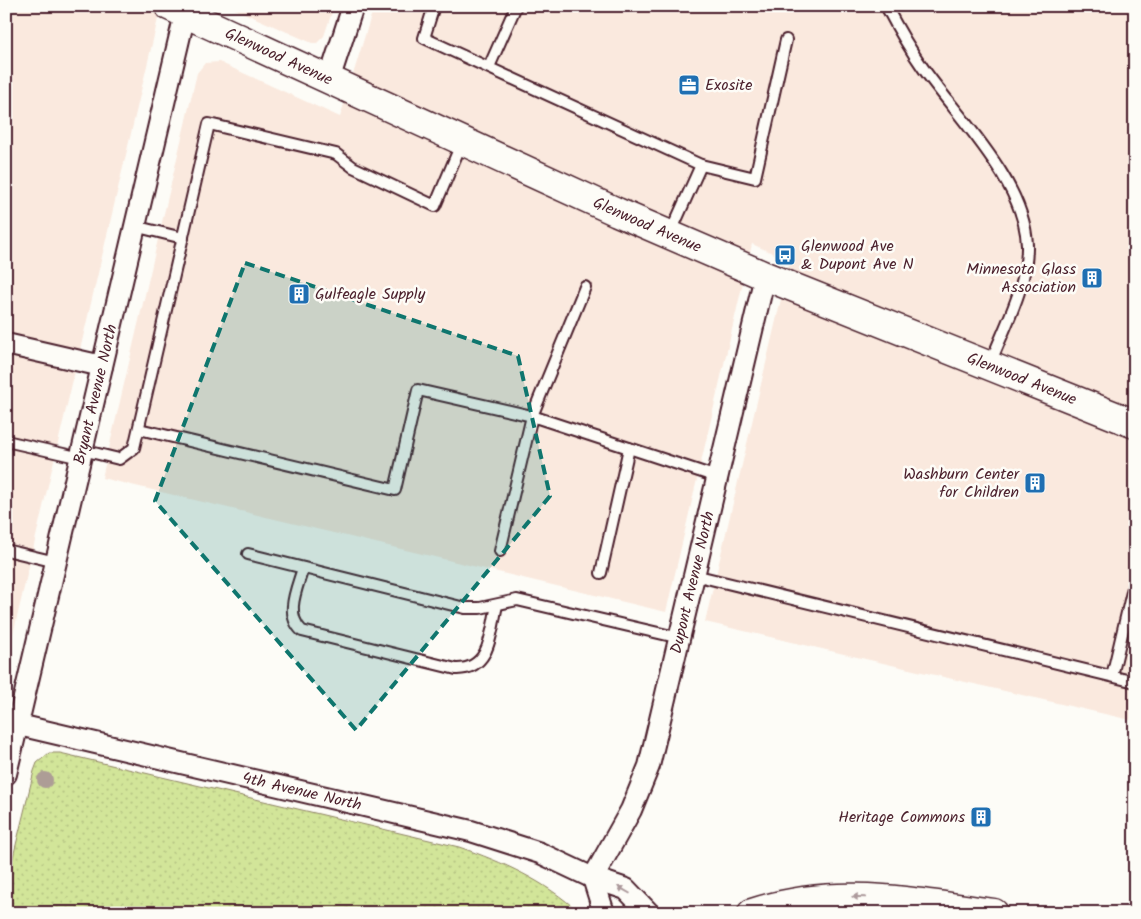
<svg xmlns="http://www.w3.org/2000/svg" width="1141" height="919" font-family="Kalam,sans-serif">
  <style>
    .built { fill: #fae9de }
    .grass { fill: url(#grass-dots); stroke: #8e8262 }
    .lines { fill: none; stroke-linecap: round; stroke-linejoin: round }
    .lane-casing { stroke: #4a1f2b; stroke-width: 14 }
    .street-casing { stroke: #4a1f2b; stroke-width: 24 }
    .secondary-casing { stroke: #4a1f2b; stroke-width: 31 }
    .lane { stroke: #fdfcf7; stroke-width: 10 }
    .street { stroke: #fdfcf7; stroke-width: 20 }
    .secondary { stroke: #fdfcf7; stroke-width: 28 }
    .tree { fill: #ad9d96 }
    .oneway { fill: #ac999b }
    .marked { fill: #0f766e; fill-opacity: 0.2; stroke: #0f766e; stroke-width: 4; stroke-dasharray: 10 6; stroke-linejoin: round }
    .labels { text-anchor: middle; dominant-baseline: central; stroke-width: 5; stroke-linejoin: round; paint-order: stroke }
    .street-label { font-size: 16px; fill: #4a1f2b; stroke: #fdfcf7 }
    .poi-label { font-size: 16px; fill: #4a1f2b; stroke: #fdfcf7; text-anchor: start }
  </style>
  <defs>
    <pattern id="grass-dots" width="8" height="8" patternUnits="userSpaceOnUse" patternTransform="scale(1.25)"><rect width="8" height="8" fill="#d2e599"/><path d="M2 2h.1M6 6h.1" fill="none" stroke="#b6c484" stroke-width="1.8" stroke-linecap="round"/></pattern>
  </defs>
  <rect width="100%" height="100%" fill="#fdfcf7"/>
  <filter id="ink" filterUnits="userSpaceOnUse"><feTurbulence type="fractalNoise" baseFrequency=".02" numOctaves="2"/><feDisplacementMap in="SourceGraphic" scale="10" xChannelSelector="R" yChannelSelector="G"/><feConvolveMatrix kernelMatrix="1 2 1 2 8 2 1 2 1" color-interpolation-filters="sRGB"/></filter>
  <g filter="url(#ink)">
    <g class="built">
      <polygon points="6,6 161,6 6,664"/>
      <polygon points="228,6 334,6 324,36 317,43 312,43"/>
      <polygon points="374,6 1135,6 1135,721 705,622 790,261 752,244 666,612 102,478 197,73 205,63 219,62 340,117"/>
    </g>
    <path class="grass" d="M49,753h11l399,94c44,15 86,34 121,66h-574v-27l28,-115 3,-8z"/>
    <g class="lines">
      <g class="lane-casing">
        <g id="lane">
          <polyline points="434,6 424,38 701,165 670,234"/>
          <path d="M886,6c11,21 23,42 37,62 35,50 102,114 104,177 1,40 -23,83 -37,119"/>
          <polyline points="489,67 516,6"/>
          <polyline points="701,165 755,178 786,40"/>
          <polyline points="134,226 183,238"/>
          <polyline points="585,287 532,416 717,477"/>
          <polyline points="139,429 395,490 418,390 532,416 500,551"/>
          <polyline points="6,441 81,458"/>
          <polyline points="82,450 119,459 134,448 209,124 336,154 353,167 435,206 462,142"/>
          <polyline points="6,550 56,562"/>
          <polyline points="248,554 465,608 480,608 517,600 680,638"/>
          <path d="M303,568c-6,21 -19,46 -1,63l154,38c35,1 35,-38 41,-64"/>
          <polyline points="601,573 629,448"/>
          <polyline points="694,575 1135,682"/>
          <polyline points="1112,676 1135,579"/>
        </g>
      </g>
      <g class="street-casing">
        <g id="street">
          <polyline points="329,80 353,6"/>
          <polyline points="6,344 102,366"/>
          <path id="s1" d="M6,722l465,109 69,22 53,25 33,11 23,24"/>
          <path id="s2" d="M6,774l179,-760"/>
          <path id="s3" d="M593,878l38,-68 18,-44 116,-490"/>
          <polyline points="593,878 604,913"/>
        </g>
      </g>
      <g class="secondary-casing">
        <g id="secondary">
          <path id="s4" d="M169,6l448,206 148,64 370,148"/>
          <path d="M752,913c85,-28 157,-11 242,0"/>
        </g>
      </g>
      <use href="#lane" class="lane"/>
      <use href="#street" class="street"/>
      <use href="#secondary" class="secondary"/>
    </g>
    <circle class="tree" cx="45" cy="780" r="8"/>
    <defs><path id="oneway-solid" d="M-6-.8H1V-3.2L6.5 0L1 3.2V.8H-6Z" transform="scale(1.25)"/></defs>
    <g class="oneway">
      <use href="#oneway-solid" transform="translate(624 890) rotate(-150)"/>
      <use href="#oneway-solid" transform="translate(859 897) rotate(-178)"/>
    </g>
  </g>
  <path class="marked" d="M245,263l273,93 32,140 -194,234 -201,-229z"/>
  <defs>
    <g id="office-square" transform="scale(1.125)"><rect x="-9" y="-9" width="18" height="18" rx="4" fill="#1f6fb2" stroke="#fdfcf7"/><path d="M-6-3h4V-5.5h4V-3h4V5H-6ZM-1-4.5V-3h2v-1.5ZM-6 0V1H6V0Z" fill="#fff"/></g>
    <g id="bus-square" transform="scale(1.125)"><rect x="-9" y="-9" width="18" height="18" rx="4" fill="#1f6fb2" stroke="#fdfcf7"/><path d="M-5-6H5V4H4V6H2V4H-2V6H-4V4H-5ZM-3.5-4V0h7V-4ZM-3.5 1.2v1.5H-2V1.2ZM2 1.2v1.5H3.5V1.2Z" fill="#fff"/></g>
    <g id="building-square" transform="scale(1.125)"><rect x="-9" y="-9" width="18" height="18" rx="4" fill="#1f6fb2" stroke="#fdfcf7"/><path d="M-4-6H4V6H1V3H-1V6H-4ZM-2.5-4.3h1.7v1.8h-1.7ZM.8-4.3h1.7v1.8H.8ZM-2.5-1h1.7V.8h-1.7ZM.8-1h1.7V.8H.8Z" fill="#fff"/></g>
  </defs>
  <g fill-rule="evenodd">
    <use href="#office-square" x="689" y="85"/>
    <use href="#bus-square" x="785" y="255"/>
    <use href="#building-square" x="1092" y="278"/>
    <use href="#building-square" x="299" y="294"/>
    <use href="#building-square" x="1035" y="483"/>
    <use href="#building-square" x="981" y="817"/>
  </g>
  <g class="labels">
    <g class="street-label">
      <text stroke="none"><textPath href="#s4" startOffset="121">Glenwood Avenue</textPath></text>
      <text stroke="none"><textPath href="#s4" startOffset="526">Glenwood Avenue</textPath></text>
      <text stroke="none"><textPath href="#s4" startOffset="931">Glenwood Avenue</textPath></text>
      <text stroke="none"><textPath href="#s2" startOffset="390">Bryant Avenue North</textPath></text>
      <text stroke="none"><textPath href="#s3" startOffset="314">Dupont Avenue North</textPath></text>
      <text stroke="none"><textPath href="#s1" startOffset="304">4th Avenue North</textPath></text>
    </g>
    <g class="poi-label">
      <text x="705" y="85">Exosite</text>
      <text x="801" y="246">Glenwood Ave<tspan x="801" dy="18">&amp; Dupont Ave N</tspan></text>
      <text x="1076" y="269" text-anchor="end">Minnesota Glass<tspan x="1076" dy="18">Association</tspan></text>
      <text x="315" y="294">Gulfeagle Supply</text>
      <text x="1019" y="474" text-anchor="end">Washburn Center<tspan x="1019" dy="18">for Children</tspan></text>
      <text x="965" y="817" text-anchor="end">Heritage Commons</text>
    </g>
  </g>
  <rect width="1141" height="919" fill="none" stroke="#fdfcf7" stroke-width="25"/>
  <rect x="12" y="12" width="1116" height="894" fill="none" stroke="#4a1f2b" stroke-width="2" filter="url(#ink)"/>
</svg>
